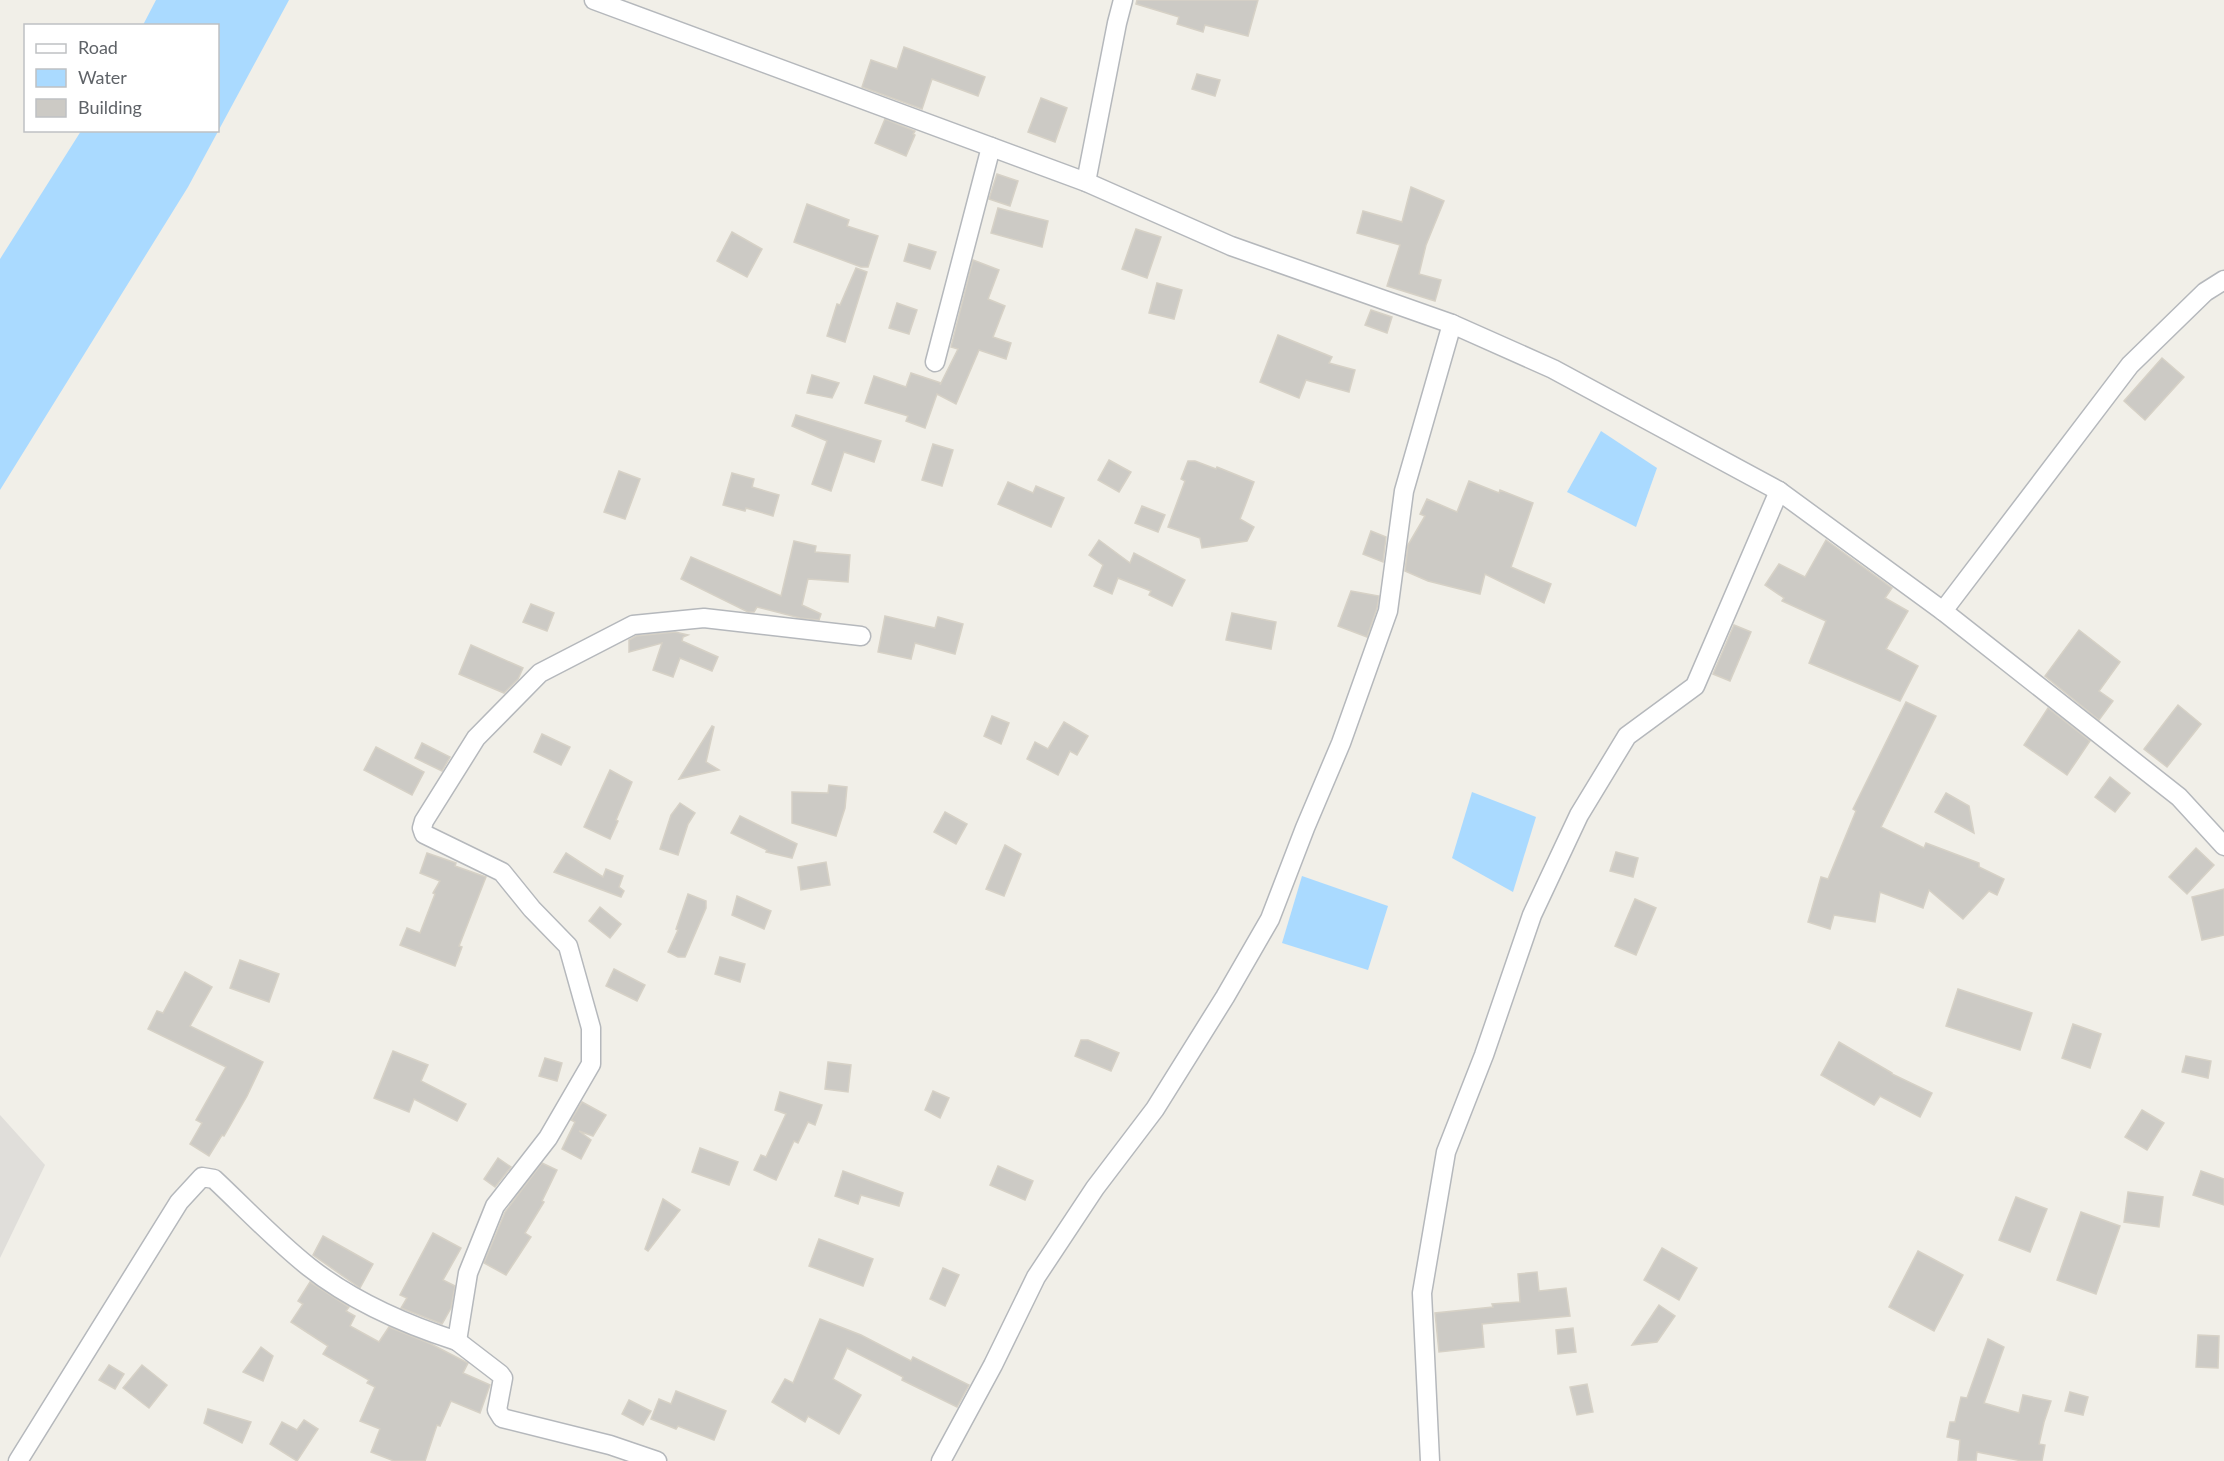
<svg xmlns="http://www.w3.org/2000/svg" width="2224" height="1461" font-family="Lato,sans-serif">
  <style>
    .industrial { fill: #e0deda }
    .water { fill: #aadaff }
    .building { fill: #cccac5; stroke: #d6d1c6; stroke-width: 1.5 }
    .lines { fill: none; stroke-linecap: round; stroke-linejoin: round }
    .minor-casing { stroke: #b5b8bc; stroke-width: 21 }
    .minor { stroke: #fff; stroke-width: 18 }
  </style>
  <rect width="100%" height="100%" fill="#f1efe8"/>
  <polygon class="industrial" points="0,1115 45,1165 0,1258"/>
  <g class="water">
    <polygon points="156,0 289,0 188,187 0,490 0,259 81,131 218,130 218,26 143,25"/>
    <polygon points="1601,431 1657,468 1636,527 1567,492"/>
    <polygon points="1472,792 1536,817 1513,892 1452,858"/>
    <polygon points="1302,876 1388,906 1368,970 1282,943"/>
  </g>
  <g class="building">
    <polygon points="1137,0 1258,0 1248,36 1205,25 1203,32 1177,24 1179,17 1136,4"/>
    <polygon points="904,47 985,77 978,96 932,79 922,109 862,87 871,60 897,69"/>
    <polygon points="1197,74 1220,80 1215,96 1192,89"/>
    <polygon points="1041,98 1067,108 1055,142 1028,132"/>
    <polygon points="885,119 915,131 913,134 915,135 906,156 875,143"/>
    <polygon points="997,174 1018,181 1010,206 989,199"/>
    <polygon points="1411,187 1444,201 1426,245 1419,274 1441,280 1435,301 1387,286 1400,245 1357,233 1363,211 1402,222"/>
    <polygon points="807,204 849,220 847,226 878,236 868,267 861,267 794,242"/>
    <polygon points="998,208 1048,221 1042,247 991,233"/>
    <polygon points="1136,229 1161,237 1147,278 1122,269"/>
    <polygon points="732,232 762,249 747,277 717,261"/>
    <polygon points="909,244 936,252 930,269 904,261"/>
    <polygon points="973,260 999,270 988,299 1005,306 993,337 1011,343 1006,359 979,350 956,404 937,394 925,428 906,421 908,416 865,403 874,376 906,387 911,373 941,383 940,385 958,349 951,347"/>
    <polygon points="856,268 867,272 845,342 827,336 837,304 840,305"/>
    <polygon points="1157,283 1182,290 1174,319 1149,313"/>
    <polygon points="897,303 917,310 909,334 889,328"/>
    <polygon points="1371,310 1392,317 1387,333 1365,325"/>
    <polygon points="1278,335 1332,357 1329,363 1355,370 1349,392 1306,380 1299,398 1260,382"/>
    <polygon points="2162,358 2184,377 2145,420 2124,401"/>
    <polygon points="812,375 839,383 832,398 807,393"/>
    <polygon points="796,415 881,441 874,462 844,452 831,491 812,484 827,441 792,426"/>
    <polygon points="933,444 953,450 942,486 922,480"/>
    <polygon points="1109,460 1131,472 1119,492 1098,480"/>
    <polygon points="1188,461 1195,461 1216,469 1217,467 1254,482 1240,519 1254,527 1247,541 1202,548 1200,538 1168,527 1185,481 1181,479"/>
    <polygon points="619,471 640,479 625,519 604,512"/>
    <polygon points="732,473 754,479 752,487 779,495 773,516 746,508 745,511 723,505"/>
    <polygon points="1469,481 1499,493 1500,490 1533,503 1511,567 1551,584 1544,603 1485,574 1480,594 1428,581 1405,571 1408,545 1425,516 1420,514 1427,499 1457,512"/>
    <polygon points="1008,482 1033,493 1036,486 1064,498 1051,527 998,504"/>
    <polygon points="1142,506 1165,515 1158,532 1135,523"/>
    <polygon points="1371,531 1386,537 1383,562 1363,554"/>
    <polygon points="1099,540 1130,563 1134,553 1185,580 1172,606 1149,595 1151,591 1118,578 1112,594 1094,586 1103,565 1089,555"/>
    <polygon points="1826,540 1892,588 1885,598 1908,611 1886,649 1918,666 1900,701 1809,663 1826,621 1782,601 1784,598 1765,585 1779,564 1805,577"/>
    <polygon points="794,541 816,546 815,552 850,555 848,582 808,579 802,605 821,614 819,620 800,618 757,607 754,612 748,612 681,579 691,557 781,596"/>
    <polygon points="1351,591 1379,596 1377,608 1367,637 1338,626"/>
    <polygon points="531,604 554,613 547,631 523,622"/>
    <polygon points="1232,613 1276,622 1271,649 1226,640"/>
    <polygon points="885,616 935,628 938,617 963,624 955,654 915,643 911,659 878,652"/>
    <polygon points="1734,625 1751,632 1730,681 1713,674"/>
    <polygon points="2079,630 2120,662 2099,691 2113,701 2099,720 2045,676"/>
    <polygon points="675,632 688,635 683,637 682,641 718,657 712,671 680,658 673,677 653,670 662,643 629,652 629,640 636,636"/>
    <polygon points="471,645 523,668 518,679 504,693 459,674"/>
    <polygon points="1906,702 1936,716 1881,827 1924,848 1926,843 1979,863 1979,867 2004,879 1997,895 1989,891 1963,919 1929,890 1923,908 1880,892 1875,922 1834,915 1830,929 1808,922 1821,877 1828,879 1856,811 1853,809"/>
    <polygon points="2178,705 2201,724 2167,767 2144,749"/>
    <polygon points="2048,708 2090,741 2067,775 2024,745"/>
    <polygon points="992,716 1009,723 1001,744 984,736"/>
    <polygon points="1064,722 1088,736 1077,755 1070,751 1058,775 1027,759 1035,742 1048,749"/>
    <polygon points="712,726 714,727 706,762 719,770 679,779"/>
    <polygon points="542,734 570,747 561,765 534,752"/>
    <polygon points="422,743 450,757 442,771 415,758"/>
    <polygon points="376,747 424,772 412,795 364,770"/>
    <polygon points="610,770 632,782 616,820 618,821 610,839 584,827"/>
    <polygon points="2110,777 2130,793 2115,812 2095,797"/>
    <polygon points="829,785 847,787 845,808 836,836 792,823 792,792 828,793"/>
    <polygon points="1946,793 1969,806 1974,833 1935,812"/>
    <polygon points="680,803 695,813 688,824 678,855 660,849 671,815"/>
    <polygon points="945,812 967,824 956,844 934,832"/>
    <polygon points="740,816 797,844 792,858 766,852 767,850 731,833"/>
    <polygon points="1005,845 1021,854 1004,896 986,889"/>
    <polygon points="2196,848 2214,865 2187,894 2169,877"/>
    <polygon points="1616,852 1638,858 1633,877 1610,871"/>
    <polygon points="427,853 456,863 455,866 486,877 459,946 462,947 455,966 400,945 407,928 420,933 435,894 433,893 440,881 420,873"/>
    <polygon points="566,853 603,877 606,869 623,876 619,887 624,891 621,897 554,872"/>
    <polygon points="826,862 830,885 801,890 798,867"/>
    <polygon points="2224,889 2224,935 2202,940 2192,897"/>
    <polygon points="688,894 706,901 706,908 685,957 678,957 668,952 678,930 676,929"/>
    <polygon points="737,896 771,911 764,929 732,915"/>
    <polygon points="1635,899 1656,908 1636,955 1615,946"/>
    <polygon points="600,907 621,924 610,938 589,921"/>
    <polygon points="720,957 745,964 740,982 715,974"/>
    <polygon points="240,960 279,974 269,1002 230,988"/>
    <polygon points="614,969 645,985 637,1001 606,986"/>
    <polygon points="185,972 212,987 190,1026 263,1062 247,1096 224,1136 222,1135 209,1156 190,1144 202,1123 196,1120 226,1067 148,1029 157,1011 163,1013"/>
    <polygon points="1958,989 2032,1013 2020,1050 1946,1026"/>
    <polygon points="2073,1024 2101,1034 2090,1068 2062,1058"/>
    <polygon points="1081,1040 1088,1040 1119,1053 1111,1071 1075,1056"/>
    <polygon points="1839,1042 1892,1073 1892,1074 1932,1093 1920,1117 1880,1096 1874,1105 1821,1075"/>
    <polygon points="393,1051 428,1065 421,1081 466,1104 457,1121 414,1099 409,1112 374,1098"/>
    <polygon points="2186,1056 2211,1061 2208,1078 2182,1072"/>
    <polygon points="545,1058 562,1063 557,1081 539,1076"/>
    <polygon points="828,1062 851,1065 848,1092 825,1089"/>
    <polygon points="933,1091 949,1098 940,1118 925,1110"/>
    <polygon points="780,1092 822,1105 815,1125 808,1122 798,1143 794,1141 776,1180 754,1170 761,1155 766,1157 786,1114 775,1110"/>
    <polygon points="582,1102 606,1115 593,1136 579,1131 591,1140 581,1159 562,1149 575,1122 571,1120"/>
    <polygon points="2142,1110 2164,1123 2147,1150 2125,1137"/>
    <polygon points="700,1148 738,1162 729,1185 692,1172"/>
    <polygon points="498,1158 511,1167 495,1187 484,1179"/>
    <polygon points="542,1163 557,1170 542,1201 544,1202 525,1233 531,1237 506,1275 484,1263 505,1212"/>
    <polygon points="998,1166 1033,1181 1025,1200 990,1185"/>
    <polygon points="843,1171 903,1193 899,1206 861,1195 858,1204 835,1196"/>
    <polygon points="2201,1171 2224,1179 2224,1205 2193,1195"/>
    <polygon points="2128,1192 2163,1197 2159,1227 2124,1222"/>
    <polygon points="2016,1197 2047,1209 2030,1252 1999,1240"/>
    <polygon points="663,1199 680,1210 648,1251 645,1249"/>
    <polygon points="2081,1212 2120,1226 2096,1294 2057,1280"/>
    <polygon points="433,1233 461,1248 443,1280 455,1286 451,1308 442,1324 401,1308 407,1298 400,1295"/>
    <polygon points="323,1236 373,1264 360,1288 313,1255"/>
    <polygon points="819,1239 873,1259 863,1286 809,1266"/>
    <polygon points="1662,1248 1697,1268 1679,1300 1644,1280"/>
    <polygon points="1918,1251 1963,1275 1934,1331 1889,1307"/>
    <polygon points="943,1268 959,1275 945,1306 930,1299"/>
    <polygon points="1537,1272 1539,1291 1566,1288 1570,1316 1482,1324 1484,1347 1439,1352 1435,1313 1493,1307 1492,1304 1520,1302 1518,1274"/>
    <polygon points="310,1282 349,1307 346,1311 355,1316 350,1326 379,1342 389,1327 431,1344 468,1363 463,1373 490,1385 480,1413 451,1401 440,1426 437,1425 425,1461 394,1461 371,1452 380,1429 360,1421 375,1387 367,1383 369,1380 323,1354 328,1346 291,1322 303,1304 298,1301"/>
    <polygon points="1659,1305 1675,1316 1657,1342 1632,1345"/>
    <polygon points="820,1319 861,1335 911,1361 913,1357 969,1385 957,1407 902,1380 903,1377 847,1348 833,1379 861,1395 839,1434 808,1416 805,1422 772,1402 785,1379 793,1383"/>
    <polygon points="1573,1328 1576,1352 1558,1354 1556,1330"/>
    <polygon points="2198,1335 2219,1336 2218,1368 2196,1367"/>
    <polygon points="1988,1339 2004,1347 1984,1403 2019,1413 2023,1395 2051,1401 2044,1422 2039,1444 2045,1445 2042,1461 2022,1461 1977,1452 1976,1461 1958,1461 1960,1440 1947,1437 1950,1422 1955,1422 1961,1397 1967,1398"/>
    <polygon points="261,1347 273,1356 263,1381 243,1372"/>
    <polygon points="109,1365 124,1374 115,1389 99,1380"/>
    <polygon points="142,1365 167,1385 149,1408 123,1388"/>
    <polygon points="1587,1384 1593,1412 1577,1415 1570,1387"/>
    <polygon points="676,1391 726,1411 714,1440 678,1426 676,1429 651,1419 659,1399 671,1404"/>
    <polygon points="2070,1392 2088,1397 2083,1415 2065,1411"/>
    <polygon points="629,1400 651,1411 643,1425 622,1414"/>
    <polygon points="208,1409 251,1422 242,1443 204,1423"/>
    <polygon points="304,1420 318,1429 297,1461 270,1444 282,1422 297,1430"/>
  </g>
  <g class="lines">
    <g class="minor-casing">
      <g id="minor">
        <polyline points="594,0 1086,182 1231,246 1452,324 1553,369 1779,491 1943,611 2179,797 2224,846"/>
        <polyline points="1086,182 1117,23 1123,0"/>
        <polyline points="935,362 991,147"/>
        <polyline points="1943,611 2130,365 2205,292 2224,280"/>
        <polyline points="457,1341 500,1374 503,1378 497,1410 502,1418 610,1445 657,1461"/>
        <path d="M18,1461l161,-259 23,-25 12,2c31,29 61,61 95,88 43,34 95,57 148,74l11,-68 27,-67 53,-68 43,-74v-36l-23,-82 -36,-37 -30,-37 -78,-38 -2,-6 2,-7 52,-83 64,-65 93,-48 71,-7 157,18"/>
        <polyline points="941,1461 993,1365 1036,1277 1095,1188 1155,1109 1225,997 1270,919 1305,828 1341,743 1388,611 1404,491 1452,324"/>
        <polyline points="1430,1461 1422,1293 1446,1152 1484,1055 1532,915 1579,815 1627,736 1695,686 1779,491"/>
      </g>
    </g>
    <use href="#minor" class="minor"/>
  </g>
  <rect x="24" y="24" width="195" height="108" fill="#ffffff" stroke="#bfc1c3" stroke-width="1.5"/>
  <rect x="36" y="44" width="30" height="9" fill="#ffffff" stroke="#bfc1c3" stroke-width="1.5"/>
  <text x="78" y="54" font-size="18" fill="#5f6368">Road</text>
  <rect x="36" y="69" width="30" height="18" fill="#aadaff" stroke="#bfc1c3" stroke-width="1.5"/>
  <text x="78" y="84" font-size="18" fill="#5f6368">Water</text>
  <rect x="36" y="99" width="30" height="18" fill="#cccac5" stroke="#bfc1c3" stroke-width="1.5"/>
  <text x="78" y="114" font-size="18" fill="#5f6368">Building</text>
</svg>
